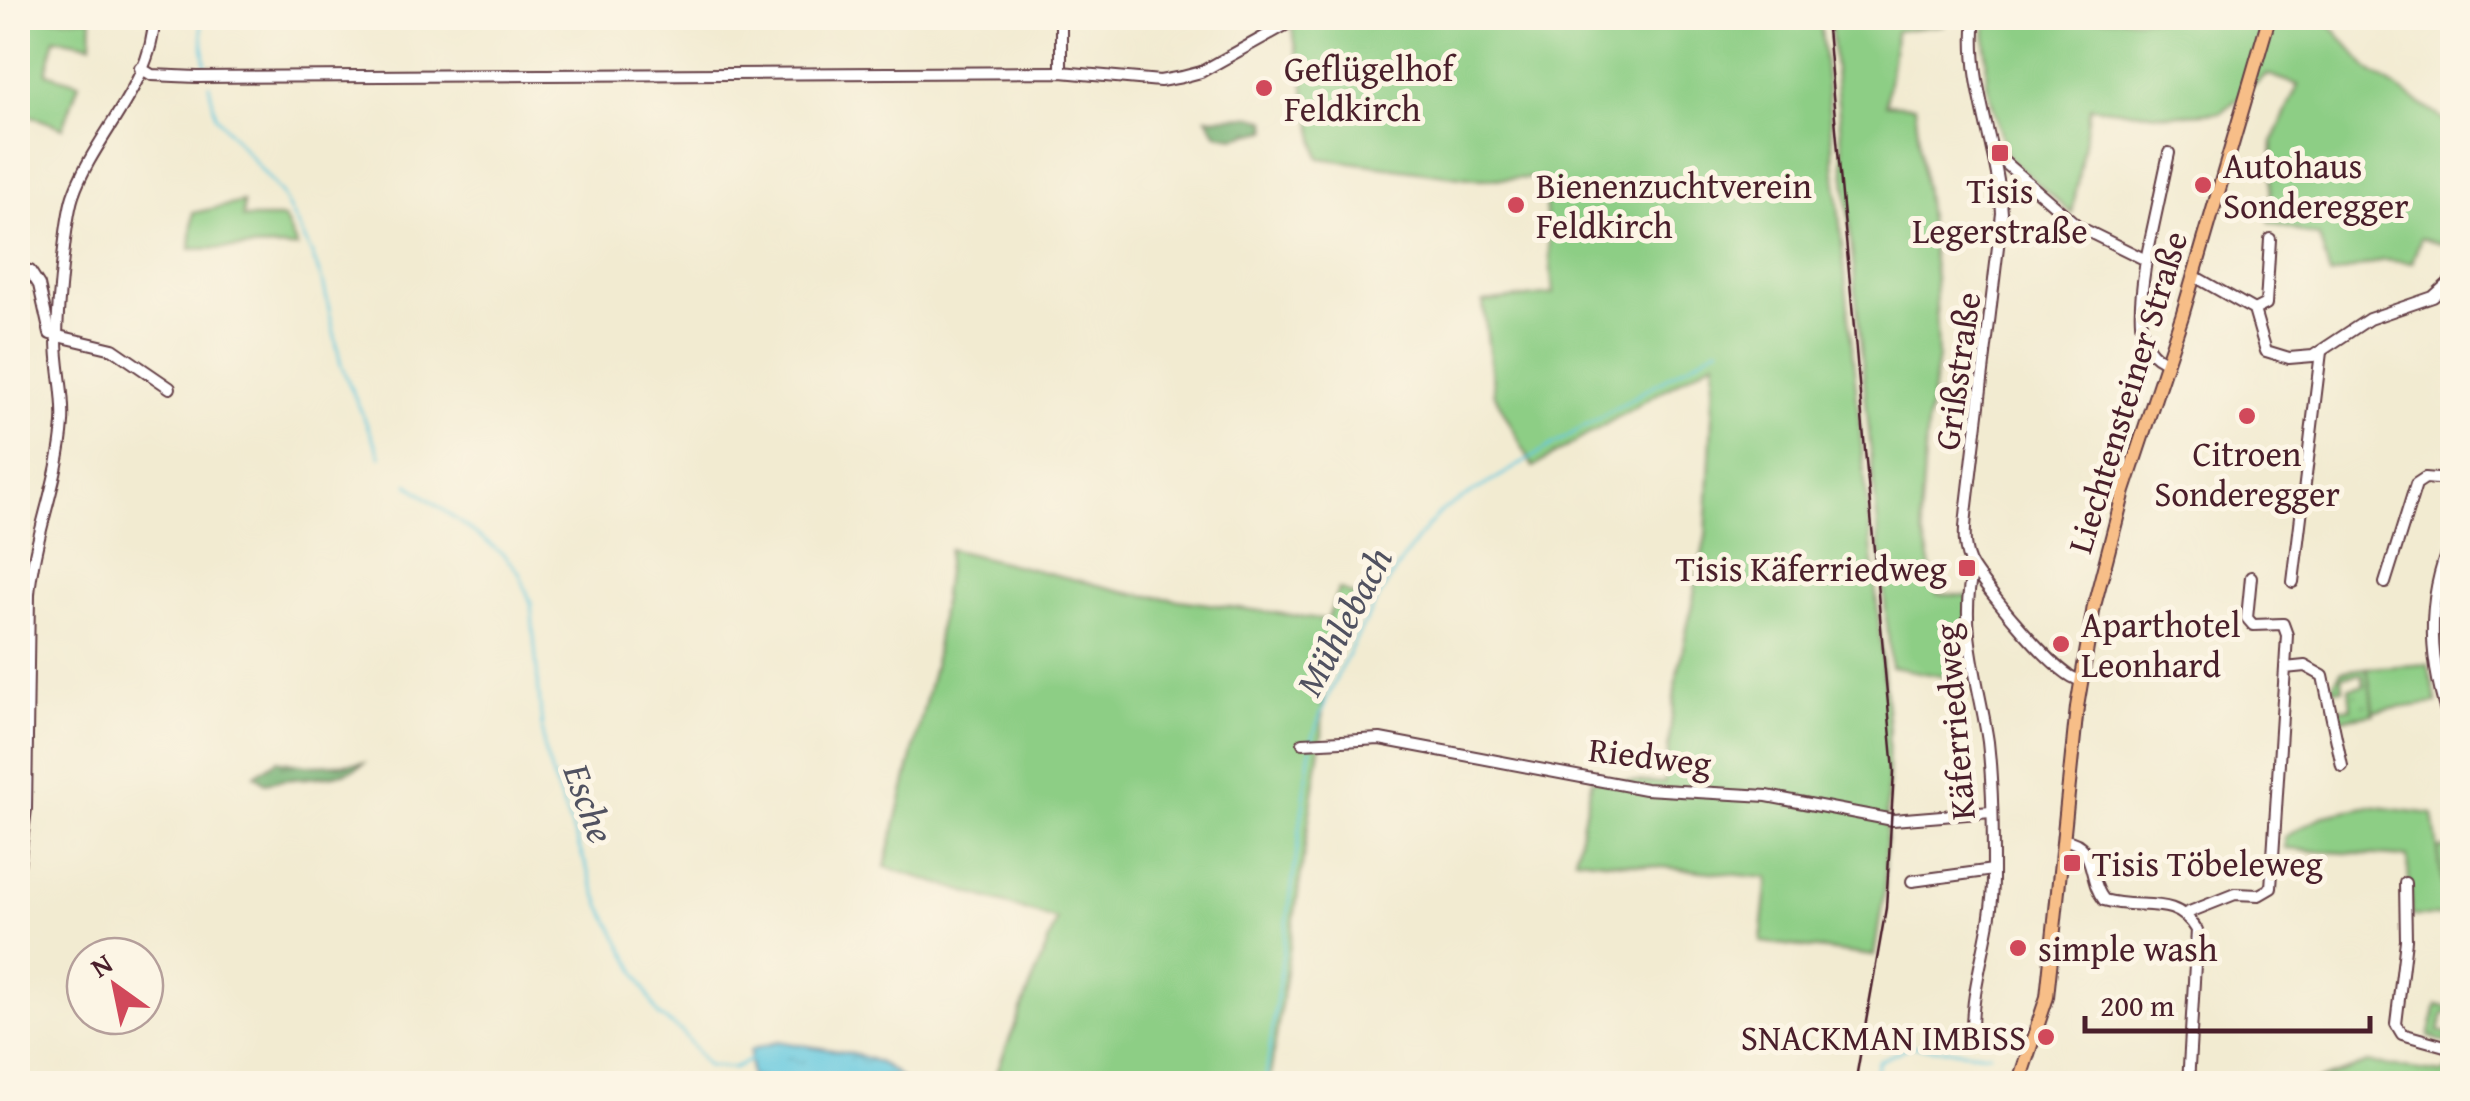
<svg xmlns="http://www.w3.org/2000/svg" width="2470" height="1101" font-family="'Gentium Book Plus',serif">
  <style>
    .grass { fill: #8dce85; stroke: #6c7658; stroke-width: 2.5 }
    .forest { fill: url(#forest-firs); stroke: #5e684e; stroke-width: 2.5 }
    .park { fill: url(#park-dots); stroke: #6c7658; stroke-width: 2.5 }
    .water { fill: url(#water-ripples); stroke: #567485; stroke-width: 2.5 }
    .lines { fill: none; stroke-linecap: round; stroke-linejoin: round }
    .stream { stroke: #62c8df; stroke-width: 2.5 }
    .minor-casing { stroke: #633e44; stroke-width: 14 }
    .major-casing { stroke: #633e44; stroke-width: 16 }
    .minor { stroke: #fff; stroke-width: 10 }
    .major { stroke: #f7be88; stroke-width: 12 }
    .rail { stroke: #4a1f2b; stroke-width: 2.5 }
    .poi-dot { fill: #d1495b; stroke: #fcf5e5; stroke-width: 4 }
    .labels { text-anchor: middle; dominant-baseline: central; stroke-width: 10; stroke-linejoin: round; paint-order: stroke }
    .poi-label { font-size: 35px; fill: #4a1f2b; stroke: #fcf5e5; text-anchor: start }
    .street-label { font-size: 35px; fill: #4a1f2b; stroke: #fcf5e5 }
    .water-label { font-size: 38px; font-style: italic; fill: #515261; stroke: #fcf5e5 }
  </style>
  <defs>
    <pattern id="forest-firs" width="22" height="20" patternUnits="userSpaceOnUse" patternTransform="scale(2.5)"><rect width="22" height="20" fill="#72b172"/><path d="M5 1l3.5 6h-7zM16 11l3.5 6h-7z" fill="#608f5e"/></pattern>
    <pattern id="park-dots" width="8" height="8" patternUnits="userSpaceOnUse" patternTransform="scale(2.5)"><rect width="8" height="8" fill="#8dce85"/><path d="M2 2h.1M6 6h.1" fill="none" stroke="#7bb073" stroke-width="1.8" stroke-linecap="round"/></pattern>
    <pattern id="water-ripples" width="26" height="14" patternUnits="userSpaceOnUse" patternTransform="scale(2.5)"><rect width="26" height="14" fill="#62c8df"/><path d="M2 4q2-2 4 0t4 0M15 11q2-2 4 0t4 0" fill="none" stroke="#57abc0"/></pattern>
  </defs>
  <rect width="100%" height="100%" fill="#fcf5e5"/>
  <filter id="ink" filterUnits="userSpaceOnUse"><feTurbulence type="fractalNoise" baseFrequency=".01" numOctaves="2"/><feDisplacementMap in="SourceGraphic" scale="20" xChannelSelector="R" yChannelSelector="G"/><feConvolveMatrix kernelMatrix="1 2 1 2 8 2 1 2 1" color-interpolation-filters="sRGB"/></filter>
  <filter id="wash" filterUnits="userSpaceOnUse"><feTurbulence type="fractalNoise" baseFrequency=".0048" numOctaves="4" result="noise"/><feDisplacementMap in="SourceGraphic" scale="40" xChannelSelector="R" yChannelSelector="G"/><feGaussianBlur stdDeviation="2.25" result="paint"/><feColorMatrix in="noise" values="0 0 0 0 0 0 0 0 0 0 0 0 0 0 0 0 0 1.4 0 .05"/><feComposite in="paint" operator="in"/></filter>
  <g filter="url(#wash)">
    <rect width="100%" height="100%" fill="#f2ebd1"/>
    <g class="grass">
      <polygon points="18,18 92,18 91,44 55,38 46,73 79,83 63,128 18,111"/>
      <polygon points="1314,18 1820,18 1889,728 1885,886 1874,956 1761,942 1768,878 1575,858 1592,779 1664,783 1676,682 1706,536 1715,360 1533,467 1494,393 1483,302 1553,294 1543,178 1476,179 1319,158 1292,28"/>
      <polygon points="1830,18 1943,18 1944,25 1896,31 1886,104 1915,106 1935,278 1938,357 1927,427 1920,520 1937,594 1968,596 1968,681 1891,667"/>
      <polygon points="1985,18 2324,18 2369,70 2452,125 2452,238 2440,244 2421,237 2412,263 2383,260 2330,276 2319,237 2269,223 2273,141 2298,85 2267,74 2222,112 2170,115 2090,107 2072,214 2007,156 1987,83"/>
      <polygon points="243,202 243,218 284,218 297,247 190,249 193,213"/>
      <polygon points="949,549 1135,594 1327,620 1339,589 1366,601 1328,668 1323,669 1322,735 1269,1083 1039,1084 997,1071 1057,920 885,867 934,666"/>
      <polygon points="2428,664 2437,703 2373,711 2367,668"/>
      <polygon points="2370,806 2433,814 2447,916 2412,916 2407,857 2285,849 2285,837 2324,815"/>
      <polygon points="2368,1063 2442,1073 2452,1067 2452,1083 2311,1083"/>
    </g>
    <g class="forest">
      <polygon points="1252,116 1267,121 1268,130 1234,137 1217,134 1207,118"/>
      <path d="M277,760l29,5 58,-2c-24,19 -67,12 -99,20l-10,-8z"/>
    </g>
    <g class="park">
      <polygon points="2367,668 2374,714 2337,720 2335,708 2351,708 2349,688 2364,686 2362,674 2342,676 2343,689 2331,689 2341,671"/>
      <polygon points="2438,848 2452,848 2449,855 2452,891 2443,890"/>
      <polygon points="2437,1005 2452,1008 2452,1014 2444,1013 2439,1031 2452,1035 2452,1044 2429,1037"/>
    </g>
    <path class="water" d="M779,1041c41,9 100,8 126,42h-154l-1,-33z"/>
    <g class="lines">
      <g class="stream">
        <polyline points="200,18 206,68"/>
        <polyline points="209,85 216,116 281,193 311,252 324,286 341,365 381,457"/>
        <polyline points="408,484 503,554 519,572 531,603 544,750 557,790 601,905 659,1016 682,1032 707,1066 733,1068 753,1059"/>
        <path d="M1312,740c18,-62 85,-186 131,-230l276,-163"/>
        <polyline points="1265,1084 1311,748"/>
        <polyline points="1871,1084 1879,1061 1911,1046 1990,1054"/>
      </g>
    </g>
  </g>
  <g filter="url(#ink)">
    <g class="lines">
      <g class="minor-casing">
        <g id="minor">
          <path d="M1975,18c-8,65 23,130 27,195l-35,293c-2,20 -6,44 6,62 14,22 85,110 107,112"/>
          <polyline points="140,68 152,75 197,77 1061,72 1160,81 1182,77 1201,72 1298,18"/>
          <polyline points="1061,72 1061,18"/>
          <path d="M1996,155l83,72 67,33c-4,30 -17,91 21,102"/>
          <polyline points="2146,260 2169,153"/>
          <polyline points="18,269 30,271 39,285 50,334 113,349 170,388"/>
          <polyline points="2194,276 2254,310 2266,351 2289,358 2313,356 2369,319 2433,297 2452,280"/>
          <polyline points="2254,310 2266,304 2270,239"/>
          <path d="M2452,539c-28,64 -23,126 0,191"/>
          <polyline points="2251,577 2247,618 2253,625 2283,624 2287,635 2285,668"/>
          <polyline points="2293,582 2321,352"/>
          <polyline points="2385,583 2416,484 2425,478 2449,480 2452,353"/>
          <polyline points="1303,743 1380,739 1645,789 1767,796 1893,820 1991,812"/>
          <path d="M2064,840c34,4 22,38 40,60 36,11 71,-7 93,30l-9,154"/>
          <path d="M18,875l8,-66 3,-215c5,-58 30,-112 34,-171 2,-28 -6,-55 -6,-83 0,-27 8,-120 16,-144 20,-59 81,-114 81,-178"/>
          <polyline points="1912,881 1993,870"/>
          <polyline points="2405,883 2406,940 2396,1024 2402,1034 2452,1048"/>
          <polyline points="2187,913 2235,894 2259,895 2271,888 2285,668 2305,666 2323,676 2342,766"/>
          <polyline points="18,949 18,999"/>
          <path d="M1972,1030c0,-52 21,-99 21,-151 0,-45 0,-92 -5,-137 -8,-57 -30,-114 -15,-173"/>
          <polyline points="2023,1075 2033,1084"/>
        </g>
      </g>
      <g class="major-casing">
        <polyline id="major" points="2018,1084 2047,997 2077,707 2094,606 2124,491 2182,316 2269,18"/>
      </g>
      <use href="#minor" class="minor"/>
      <use href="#major" class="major"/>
      <polyline class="rail" points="1826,18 1894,771 1886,908 1855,1084"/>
    </g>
  </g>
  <g class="poi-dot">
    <circle cx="1264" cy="88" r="10"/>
    <rect x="1990" y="143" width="20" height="20" rx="5"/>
    <circle cx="2203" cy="185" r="10"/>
    <circle cx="1516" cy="205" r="10"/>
    <circle cx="2247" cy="416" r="10"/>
    <rect x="1957" y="558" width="20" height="20" rx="5"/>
    <circle cx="2061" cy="644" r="10"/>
    <rect x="2062" y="853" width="20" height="20" rx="5"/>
    <circle cx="2018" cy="948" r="10"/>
    <circle cx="2046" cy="1037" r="10"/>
  </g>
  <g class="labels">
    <g class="poi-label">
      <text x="1284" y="68">Geflügelhof<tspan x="1284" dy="40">Feldkirch</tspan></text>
      <text x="2223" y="165">Autohaus<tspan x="2223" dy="40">Sonderegger</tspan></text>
      <text x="1536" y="185">Bienenzuchtverein<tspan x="1536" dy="40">Feldkirch</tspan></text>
      <text x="2000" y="190" text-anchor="middle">Tisis<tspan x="2000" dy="40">Legerstraße</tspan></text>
      <text x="2247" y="453" text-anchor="middle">Citroen<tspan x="2247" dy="40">Sonderegger</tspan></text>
      <text x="1947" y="568" text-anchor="end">Tisis Käferriedweg</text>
      <text x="2081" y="624">Aparthotel<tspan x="2081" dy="40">Leonhard</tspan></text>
      <text x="2092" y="863">Tisis Töbeleweg</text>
      <text x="2038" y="948">simple wash</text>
      <text x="2026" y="1037" text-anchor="end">SNACKMAN IMBISS</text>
    </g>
    <g class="street-label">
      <text transform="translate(1957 371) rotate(-82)">Grißstraße</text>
      <text transform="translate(2127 392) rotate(-73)">Liechtensteiner Straße</text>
      <text transform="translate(1954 722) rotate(-95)">Käferriedweg</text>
      <text transform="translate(1650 756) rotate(7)">Riedweg</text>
    </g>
    <g class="water-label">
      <text transform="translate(1343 621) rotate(-62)">Mühlebach</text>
      <text transform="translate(590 803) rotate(70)">Esche</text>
    </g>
  </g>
  <rect width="2470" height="1101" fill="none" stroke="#fcf5e5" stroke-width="60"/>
  <g transform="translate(115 986) rotate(327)"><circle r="48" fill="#fcf5e5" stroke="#b59f9b" stroke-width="2.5"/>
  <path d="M0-8L18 38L0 25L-18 38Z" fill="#d1495b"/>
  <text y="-15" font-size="28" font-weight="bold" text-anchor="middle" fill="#4a1f2b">N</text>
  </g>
  <path d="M2085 1016v15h285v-15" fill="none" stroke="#4a1f2b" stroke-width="5"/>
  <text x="2100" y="1016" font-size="30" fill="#4a1f2b" stroke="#fcf5e5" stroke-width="8" paint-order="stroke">200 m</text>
</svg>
